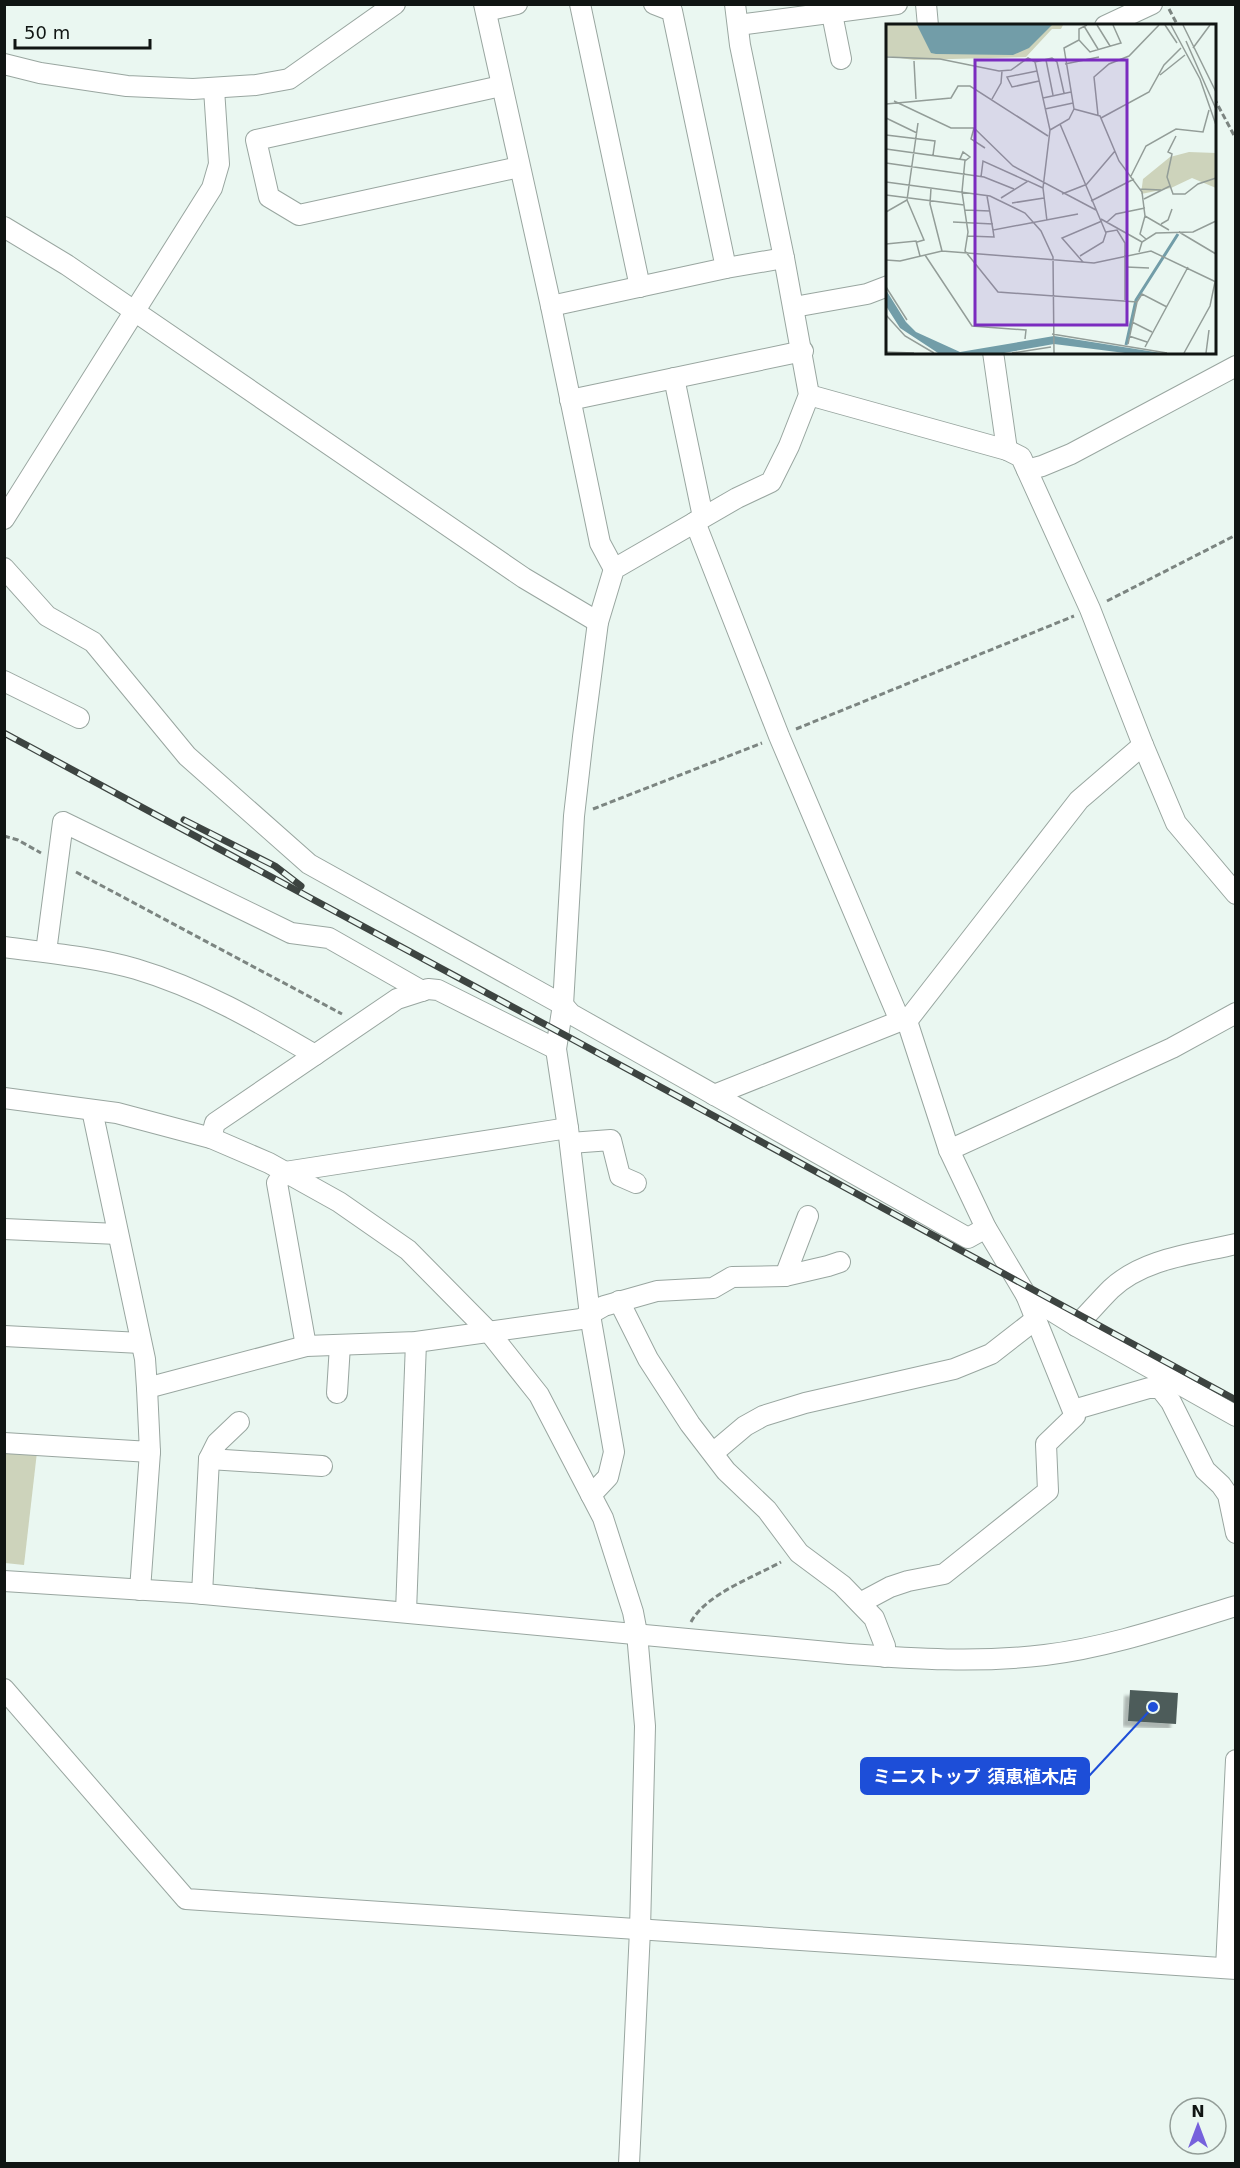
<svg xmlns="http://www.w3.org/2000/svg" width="1240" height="2168" font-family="'DejaVu Sans','Noto Sans JP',sans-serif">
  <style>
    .green { fill: #cdd3bb }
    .building { fill: #4d5b5a; filter: url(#shadow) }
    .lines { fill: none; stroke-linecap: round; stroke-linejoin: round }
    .minor-casing { stroke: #99a6a0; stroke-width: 22 }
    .path { stroke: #7c8581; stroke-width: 3; stroke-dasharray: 6 3; stroke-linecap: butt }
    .minor { stroke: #fff; stroke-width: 20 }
    .rail-casing { stroke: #3d4441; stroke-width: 7 }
    .rail { stroke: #eaf7f1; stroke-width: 4.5; stroke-dasharray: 14; stroke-linecap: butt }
    .inset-river { fill: none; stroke: #729da8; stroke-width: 3 }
    .inset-road { fill: none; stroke: #939d98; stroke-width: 1.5 }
    .view { fill: #7b2cbf; fill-opacity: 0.15; stroke: #7b2cbf; stroke-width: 3 }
    .inset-edge { fill: none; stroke: #101513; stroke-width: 3 }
    .leader { fill: none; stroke: #1d4ed8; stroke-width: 2 }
    .callout-dot { fill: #1d4ed8; stroke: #eaf7f1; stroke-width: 2 }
    .callout { fill: #1d4ed8; stroke: #1d4ed8; stroke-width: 2 }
    .callout-label { font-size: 18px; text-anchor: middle; font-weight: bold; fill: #fff }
  </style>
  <defs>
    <filter id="shadow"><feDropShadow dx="-5.5" dy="5.5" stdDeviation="1.5" flood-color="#0004"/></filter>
  </defs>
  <rect width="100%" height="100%" fill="#eaf7f1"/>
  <polygon class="green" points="4,1451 37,1452 24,1565 5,1563"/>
  <polygon class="building" points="1130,1690 1178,1693 1176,1724 1128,1721"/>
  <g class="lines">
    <g class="minor-casing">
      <g id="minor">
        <polyline points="484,4 551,306 600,543 614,569"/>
        <polyline points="580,4 640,287"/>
        <polyline points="654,4 672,11 726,268"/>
        <polyline points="830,4 841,59"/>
        <polyline points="926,4 928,26"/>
        <polyline points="486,11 517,4"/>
        <polyline points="738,25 897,4"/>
        <polyline points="1105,26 1152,4"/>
        <polyline points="4,64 40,73 127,86 193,89 256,85 289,79 395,4"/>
        <polyline points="501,86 256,140 269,197 299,215 519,167"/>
        <polyline points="4,227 67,265 524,578 598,622"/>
        <polyline points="551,306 726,268 784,258"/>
        <polyline points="794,307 867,294 888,286"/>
        <polyline points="993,352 1007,450"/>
        <polyline points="674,378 703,517"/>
        <polyline points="809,395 1007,450 1021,457 1090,609 1143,745 1176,823 1236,894"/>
        <polyline points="570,400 803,351"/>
        <polyline points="1027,470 1042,466 1071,454 1236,366"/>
        <polyline points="4,519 212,188 219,164 214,89"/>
        <polyline points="695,522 779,736 900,1021 907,1021"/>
        <polyline points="4,568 47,616 93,642 187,756 309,864 563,1005 571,1014 968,1238 986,1228"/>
        <polyline points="4,681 79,718"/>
        <path d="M4,947c44,6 90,10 132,22 64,19 121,52 179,86"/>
        <polyline points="46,952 63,822 291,933 329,938 422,991"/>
        <polyline points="907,1021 1079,800 1143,745"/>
        <polyline points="714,1095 900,1021"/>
        <polyline points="4,1098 117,1113 211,1138 269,1163 339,1202 408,1250 489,1332 539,1395 603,1518 633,1612 637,1633 645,1726 640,1930 629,2164"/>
        <polyline points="92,1110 145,1359 147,1388"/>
        <polyline points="211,1138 215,1123 397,999 428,989 438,990 556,1049"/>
        <polyline points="570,1143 611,1140 620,1176 636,1183"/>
        <polyline points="949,1150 1172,1048 1236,1013"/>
        <polyline points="4,1229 118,1234"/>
        <polyline points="785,1276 808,1216"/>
        <polyline points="1026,1295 1076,1326 1236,1416"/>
        <polyline points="619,1301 648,1359 690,1424 726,1471 767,1510 799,1553 842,1585 874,1618 885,1646 885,1657"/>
        <path d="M1076,1326c12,-12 23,-25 35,-37 33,-31 83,-35 125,-45"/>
        <polyline points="4,1336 141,1343"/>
        <polyline points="306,1346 277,1183 285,1172 568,1128"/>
        <polyline points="337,1393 340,1345"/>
        <polyline points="1073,1410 1149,1388 1160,1388 1171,1402 1205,1470 1221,1485 1228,1495 1236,1533"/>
        <polyline points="4,1443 150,1452 147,1388 306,1346 416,1342 581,1319 604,1306 657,1291 713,1288 732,1277 785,1276 828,1266 840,1262"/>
        <polyline points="713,1453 745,1426 763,1416 805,1403 954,1369 991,1354 1036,1319"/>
        <polyline points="209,1459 322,1466"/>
        <polyline points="591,1495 608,1477 614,1452 590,1315 568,1128 556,1049 563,1005 574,816 583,737 598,622 614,569 737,498 771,482 789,446 809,395 784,258 740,45 735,4"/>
        <path d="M4,1581l189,12 656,61c66,5 130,9 196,1 65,-8 128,-30 191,-49"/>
        <polyline points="140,1590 150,1452"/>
        <polyline points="202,1594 209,1459 217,1443 239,1422"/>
        <polyline points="860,1603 890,1587 908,1581 944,1574 1048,1491 1046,1444 1075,1416 1026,1295 986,1228 949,1150 907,1021"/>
        <polyline points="406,1612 416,1342"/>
        <polyline points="4,1689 186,1899 1236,1969"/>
        <polyline points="1226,1968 1236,1760"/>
      </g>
    </g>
    <g class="path">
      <polyline points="1169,9 1178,26"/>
      <polyline points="1214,98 1236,139"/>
      <polyline points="1107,601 1236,535"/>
      <polyline points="796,729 1074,616"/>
      <polyline points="593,809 762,743"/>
      <polyline points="4,836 18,840 41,853"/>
      <polyline points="76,872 342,1014"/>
      <path d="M691,1622c15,-28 63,-45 90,-60"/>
    </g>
    <use href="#minor" class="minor"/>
    <g class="rail-casing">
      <g id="rail">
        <polyline points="4,733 574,1040 1236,1400"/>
        <polyline points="184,820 275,866 301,886"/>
      </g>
    </g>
    <use href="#rail" class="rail"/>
  </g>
  <g transform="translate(886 24)">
    <rect width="330" height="330" fill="#eaf7f1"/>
    <path d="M0,1h177l-2,4h-9l-26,28 -112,3 -28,-4zM303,128l27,1v35l-24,-10 -21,10 -30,6 2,-15 27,-22z" fill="#cdd3bb"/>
    <path d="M31,1h141h-6l-23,23 -16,7 -77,-1 -5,-1zM0,266l20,32 10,10 44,20 94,-16 107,17h-36l-71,-9 -50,9h-66l-38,-25 -14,-22z" fill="#729da8"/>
    <path class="inset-river" d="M240,321l10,-45 42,-66"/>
    <path class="inset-road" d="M211,1l13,21M279,1l12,18M285,1l29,54 16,46M297,1l33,67M198,2l14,23M193,16l11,12 31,-9 -8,-18M300,17l30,68M307,24l17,-23M0,33l54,2 59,12 12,-1 17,-12 7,4 17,-4 5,4 7,31M160,36l7,35M28,37l2,38M149,38l15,68 -7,58 4,33M179,40l34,-7M151,47l-30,6 5,10 27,-6M274,51l25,-20M157,74l28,-6M106,75l9,-16 1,-12M8,77l57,27h23l39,38 83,44M0,80l65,-6 7,-12h12l78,50M159,85l28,-6M188,85l26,7 19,45 23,31 3,24 24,14M212,91l-4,-38 15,-13 20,-8 30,-31M0,94l31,15M215,94l48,-26 15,-27 17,-17M174,100l46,109 -3,9 -23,14M88,104l-3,11 14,9M164,106l19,-11 5,-10 -10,-61 15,-8v-11l8,-4M0,111l49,6 -2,14M290,112l-8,16 4,2 -5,23 6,17h12l13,-10 18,-6M0,125l79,11 -3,32 6,40 -3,19 33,41 139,10 5,-8 25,13M74,135l3,-7 7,5 -5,4M0,139l98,14 30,12M245,152l15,-30 30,-17 27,3 6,-22M95,153l2,-16 44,20M0,158l104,14 35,17 16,18 12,26 1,96M200,161l29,-34M45,164l-1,16 12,47M254,165l21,1M176,170l23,-9M0,171l78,10M101,172l6,34M115,174l27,-17 15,7M258,175l26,-13M21,176l17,40 -7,2M205,177l43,-22M126,179l32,-5M79,186l25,1M0,188l21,-12 11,-77M259,192l-5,18 6,5M215,195l41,23M67,198l40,2M221,198l9,-8 29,-6M275,200l7,-4 4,-11M220,208l11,-2 8,13v57M293,208l37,22M81,212l27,1 -1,-7 85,-16M0,220l30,-3 4,15M253,228l3,-10 14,-9 37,-1 23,-11M39,231l47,71 54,4 -1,9M0,236l14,1 42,-10 152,12 57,-12 65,31M197,238l-21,-24 40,-17M240,243l23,1M0,263l21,33M0,291l19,21 29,17M246,298l20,10M166,310l115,19M243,312l18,6M242,320l9,-42M259,323l43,-80M0,328l28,1M126,329l39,-6M298,329l26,-47 5,-24M320,329l3,-23"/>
    <path class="view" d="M89,36h152v265h-152z"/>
    <rect width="330" height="330" class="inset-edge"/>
  </g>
  <path class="leader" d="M1153 1707L1089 1776"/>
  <circle class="callout-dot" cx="1153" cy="1707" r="6"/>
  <rect class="callout" x="861" y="1758" width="228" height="36" rx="6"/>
  <g class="callout-label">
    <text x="975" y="1783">ミニストップ 須恵植木店</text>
  </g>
  <rect width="1240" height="2168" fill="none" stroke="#101513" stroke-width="12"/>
  <g transform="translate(1198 2126)"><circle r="28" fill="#eaf7f1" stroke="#939d98" stroke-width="1.5"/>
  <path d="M0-4.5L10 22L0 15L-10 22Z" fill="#7661dc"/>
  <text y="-9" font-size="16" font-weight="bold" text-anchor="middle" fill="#101513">N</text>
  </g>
  <path d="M15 39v9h135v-9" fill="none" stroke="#101513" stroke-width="3"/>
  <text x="24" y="39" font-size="18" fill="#101513" stroke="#eaf7f1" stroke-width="4.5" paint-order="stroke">50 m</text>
</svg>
